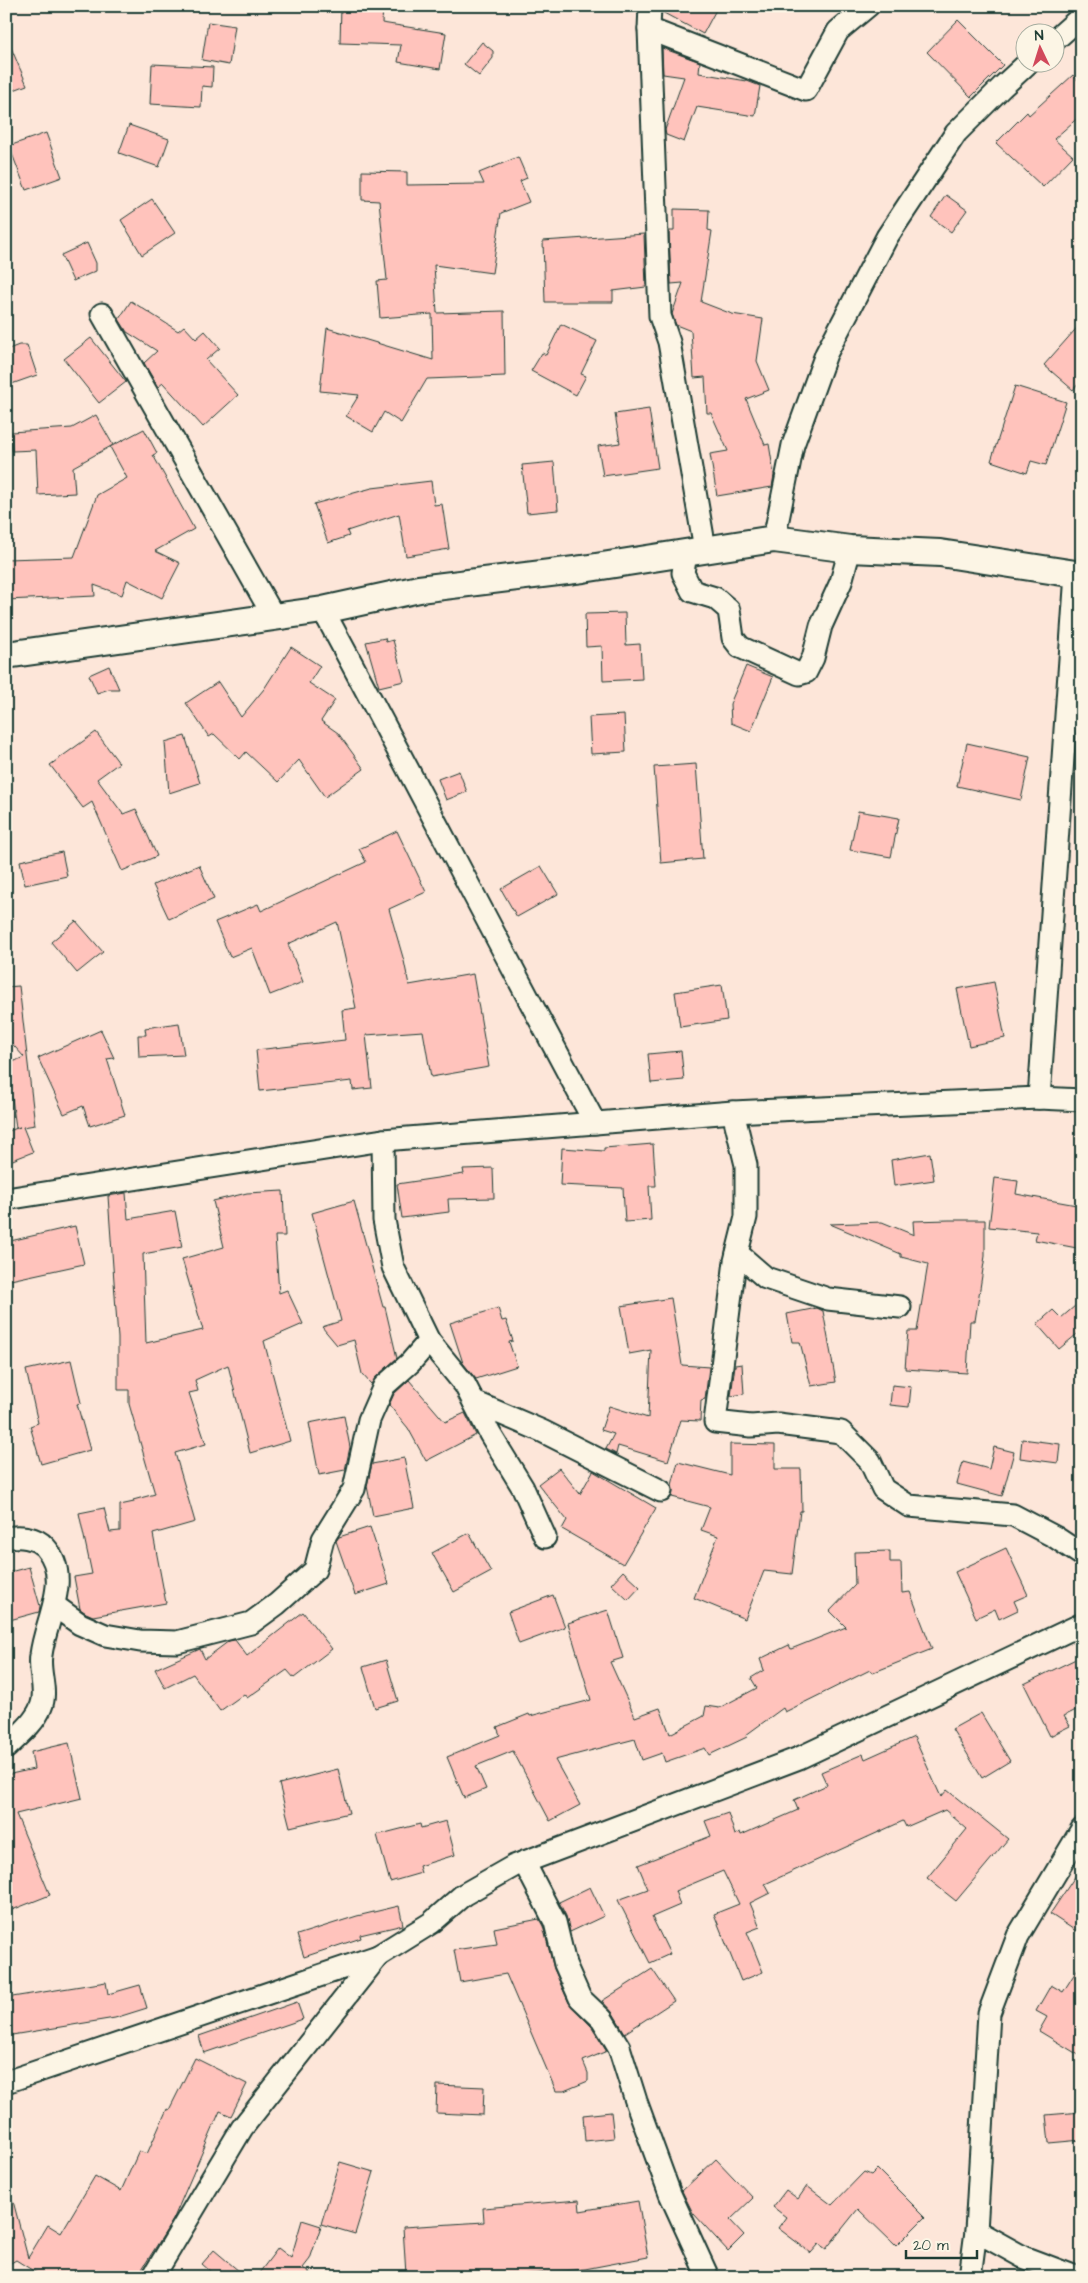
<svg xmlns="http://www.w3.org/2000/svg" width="1088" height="2283" font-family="'Architects Daughter',sans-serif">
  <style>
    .building { fill: #ffc3bc; stroke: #1f3d34 }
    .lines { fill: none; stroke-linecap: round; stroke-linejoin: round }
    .minor-casing { stroke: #1f3d34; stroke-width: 25 }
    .tertiary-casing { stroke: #1f3d34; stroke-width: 30 }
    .minor { stroke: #fcf5e5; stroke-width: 21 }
    .tertiary { stroke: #fcf5e5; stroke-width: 26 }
  </style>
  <rect width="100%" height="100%" fill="#fde6d9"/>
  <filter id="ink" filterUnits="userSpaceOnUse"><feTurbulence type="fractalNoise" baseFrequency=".02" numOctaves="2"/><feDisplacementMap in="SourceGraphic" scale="10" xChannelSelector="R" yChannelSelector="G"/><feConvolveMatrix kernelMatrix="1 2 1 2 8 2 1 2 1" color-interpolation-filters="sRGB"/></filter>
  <g filter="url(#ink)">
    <g class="building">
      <polygon points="341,6 383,6 382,23 446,33 440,69 398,62 401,45 340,43"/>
      <polygon points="662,6 718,6 703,34 662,12"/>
      <polygon points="958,20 1003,65 971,97 927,52"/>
      <polygon points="208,22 235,26 229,65 202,60"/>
      <polygon points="6,36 27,85 6,93"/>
      <polygon points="482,42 493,51 493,58 479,76 464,64"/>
      <polygon points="662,48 700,62 699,73 747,81 760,86 755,116 697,107 684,142 666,135 665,130 684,77 663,74"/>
      <polygon points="152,64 213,67 212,87 202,86 201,107 150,104"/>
      <polygon points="1073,75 1082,85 1082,114 1054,139 1073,156 1043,187 996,143 1027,112 1029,115"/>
      <polygon points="129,125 169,139 159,167 119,153"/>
      <polygon points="46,133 62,177 26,190 9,146"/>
      <polygon points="518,157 527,178 520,181 529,202 501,213 492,273 434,265 437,313 504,311 505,376 427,379 401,423 384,412 373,432 346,416 359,395 320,391 327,328 433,360 432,314 380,318 377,281 387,280 379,201 362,200 362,171 407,172 407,185 484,184 479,173"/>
      <polygon points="946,195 967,210 951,232 931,217"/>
      <polygon points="152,199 175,233 142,255 121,220"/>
      <polygon points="674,209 709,210 708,230 712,231 701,302 732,314 763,319 757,361 769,390 746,399 765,445 769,444 774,475 772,487 717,496 710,454 728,451 711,413 707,413 705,377 694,378 691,331 676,325 672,314 683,283 671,284 669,231 674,231"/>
      <polygon points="644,234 646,287 613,291 613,302 545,302 543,241"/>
      <polygon points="87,243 96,263 96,271 73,281 61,255"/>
      <polygon points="131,301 178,331 184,326 196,339 205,331 220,348 206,360 238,395 203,427 163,383 158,387 144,363 157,351 127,332 119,319"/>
      <polygon points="1082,322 1082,379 1073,390 1044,365"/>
      <polygon points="561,324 597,341 581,374 586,376 576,395 531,371 542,353 546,355"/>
      <polygon points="91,338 126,382 99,403 64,359"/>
      <polygon points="19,345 27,345 37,375 6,386 6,350"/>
      <polygon points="1015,386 1066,402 1046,465 1031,461 1027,473 991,461"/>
      <polygon points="649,409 658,468 603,476 598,446 620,443 615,414"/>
      <polygon points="96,415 113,445 73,467 75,493 38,495 36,450 12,451 11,432 72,428"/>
      <polygon points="144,429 157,453 153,455 194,529 155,551 180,563 162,598 127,580 122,595 94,585 95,596 6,600 6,559 74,557 97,495 127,478 110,447"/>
      <polygon points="554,462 558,510 527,513 522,465"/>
      <polygon points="431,481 434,505 442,504 449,549 406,556 399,514 347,531 349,536 328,543 314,504 372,488"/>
      <polygon points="625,613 626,645 640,644 642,679 603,681 602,646 586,647 585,614"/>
      <polygon points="385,638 386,642 393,640 404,681 379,687 366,642"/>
      <polygon points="291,647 320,666 309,683 335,700 321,721 338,733 364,769 325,797 299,760 278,782 246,752 240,759 214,734 209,737 186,703 218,682 241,717 264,689"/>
      <polygon points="109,666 119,689 109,689 97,693 89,675"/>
      <polygon points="746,666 773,677 751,731 731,723 730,704"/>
      <polygon points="624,715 626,752 591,754 589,717"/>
      <polygon points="96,732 119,763 97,779 123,814 136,809 157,856 122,871 92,802 83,808 50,765"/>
      <polygon points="185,736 200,783 169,793 165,742"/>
      <polygon points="967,743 1030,757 1021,800 957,786"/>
      <polygon points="696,764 703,859 661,863 654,767"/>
      <polygon points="459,771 467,792 446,800 438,779"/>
      <polygon points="858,811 899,818 891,857 850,850"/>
      <polygon points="397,831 426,892 389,909 404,961 409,985 473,974 489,1067 431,1077 423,1031 366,1035 372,1088 353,1090 352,1081 260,1091 256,1050 345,1040 342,1010 356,1008 337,922 288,944 303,982 270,995 252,948 230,957 215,922 258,904 261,911 366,862 359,849"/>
      <polygon points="62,852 67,876 25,885 20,861"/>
      <polygon points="199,865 214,899 169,919 153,885"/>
      <polygon points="541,866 558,894 517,917 501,889"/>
      <polygon points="76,921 103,952 77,973 51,942"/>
      <polygon points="994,982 1005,1038 969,1046 957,989"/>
      <polygon points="722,985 727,1020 680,1027 675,992"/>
      <polygon points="19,986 35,1125 23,1127 33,1152 10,1161 6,1151 6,1132 20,1127 16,1128 12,1098 6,1086 6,1065 24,1057 6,1037 6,987"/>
      <polygon points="179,1023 184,1055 139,1057 138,1035 146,1035 145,1028"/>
      <polygon points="101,1030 114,1058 107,1059 125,1115 90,1126 83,1106 64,1114 38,1058"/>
      <polygon points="681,1051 684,1080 651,1083 648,1054"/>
      <polygon points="653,1144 656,1186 649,1186 651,1220 625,1222 623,1188 560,1185 562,1148 604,1151 604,1148"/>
      <polygon points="930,1153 934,1180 894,1186 891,1160"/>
      <polygon points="493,1168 494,1198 448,1199 449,1212 402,1218 397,1184 464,1174 463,1169"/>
      <polygon points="995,1178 1018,1181 1016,1194 1082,1206 1082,1249 1035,1240 1037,1232 989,1227"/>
      <polygon points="283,1191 285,1236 275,1236 279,1293 287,1290 303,1324 264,1341 290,1441 250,1453 228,1365 195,1380 198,1391 189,1393 206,1444 175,1453 195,1522 153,1534 166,1603 93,1616 86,1613 80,1609 74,1577 92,1574 79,1513 104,1508 110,1532 120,1531 120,1505 134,1502 133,1500 155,1494 129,1404 129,1390 118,1390 118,1338 108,1196 126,1193 128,1219 175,1211 182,1247 143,1254 146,1343 203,1330 182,1259 224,1247 213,1201 247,1193"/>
      <polygon points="354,1201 383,1307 385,1307 397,1358 376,1377 371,1384 362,1374 354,1340 337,1345 322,1327 341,1321 312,1213"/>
      <polygon points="949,1220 985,1220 985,1256 975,1321 970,1321 967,1373 905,1369 908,1331 917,1331 928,1264 901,1257 901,1254 830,1224 882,1222 914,1235 913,1221"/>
      <polygon points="75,1226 84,1264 6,1281 6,1242"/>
      <polygon points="671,1298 682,1365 709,1367 705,1399 701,1400 700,1421 681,1420 668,1461 618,1446 616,1454 606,1449 614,1434 601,1430 609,1406 648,1418 651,1350 629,1354 621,1306"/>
      <polygon points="1082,1300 1082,1330 1059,1349 1037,1324 1053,1310 1061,1318"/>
      <polygon points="498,1308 502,1321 506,1320 513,1341 509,1342 517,1366 476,1379 463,1363 450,1323"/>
      <polygon points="817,1308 823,1311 836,1382 811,1386 800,1342 792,1342 787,1314"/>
      <polygon points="71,1360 81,1403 77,1404 90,1450 41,1464 30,1426 38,1423 26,1370"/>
      <polygon points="742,1364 744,1394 731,1396 735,1365"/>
      <polygon points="409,1380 445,1422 465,1413 476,1435 426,1461 408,1428 389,1405 394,1394"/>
      <polygon points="892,1385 911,1387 909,1407 890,1405"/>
      <polygon points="344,1416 350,1447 345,1470 319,1475 309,1423"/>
      <polygon points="1022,1439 1060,1444 1058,1463 1020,1458"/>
      <polygon points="730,1444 775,1445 775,1469 801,1469 802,1511 800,1511 792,1574 764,1571 745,1619 694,1598 718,1536 701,1530 710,1507 672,1497 673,1491 672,1485 678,1462 730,1475"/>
      <polygon points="994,1447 1014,1452 1002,1496 957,1484 963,1462 989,1469"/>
      <polygon points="404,1458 414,1508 373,1516 367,1486 372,1464"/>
      <polygon points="559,1468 580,1494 593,1471 656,1508 623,1564 562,1529 567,1520 538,1484"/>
      <polygon points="370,1527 389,1584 355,1595 336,1541 339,1537"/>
      <polygon points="469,1533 491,1572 454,1592 432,1553"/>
      <polygon points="1006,1548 1028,1595 1014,1601 1018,1610 999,1619 995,1609 976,1618 955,1572"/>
      <polygon points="890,1551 890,1562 901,1562 902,1593 910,1592 932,1649 872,1673 870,1670 785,1712 783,1708 746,1735 747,1737 709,1755 705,1748 665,1762 662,1753 642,1760 635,1739 555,1760 580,1805 550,1821 513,1751 476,1766 486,1789 464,1798 447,1757 500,1735 497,1727 529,1714 530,1716 591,1700 568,1623 608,1610 623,1658 610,1662 635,1717 660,1708 670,1734 704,1716 706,1706 719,1708 757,1688 751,1678 764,1670 760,1659 789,1645 791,1649 846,1627 830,1611 855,1585 854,1552"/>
      <polygon points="29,1567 40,1606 39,1612 6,1621 6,1573"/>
      <polygon points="623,1571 640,1587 628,1600 611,1584"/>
      <polygon points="553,1595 565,1627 519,1644 508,1612"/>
      <polygon points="303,1612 332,1649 294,1678 287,1670 247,1698 244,1694 220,1711 193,1674 165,1688 155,1669 200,1649 205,1659 229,1641 235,1640 247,1656"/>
      <polygon points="1082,1656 1082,1707 1064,1716 1070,1726 1050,1736 1024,1684"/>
      <polygon points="386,1660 398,1701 375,1708 363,1667"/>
      <polygon points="981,1713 1010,1761 982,1778 952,1729"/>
      <polygon points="914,1737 941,1797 947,1790 1008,1839 956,1901 927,1878 967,1829 945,1810 906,1827 903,1821 765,1884 770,1893 750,1903 760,1927 747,1932 763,1972 741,1981 714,1914 739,1904 723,1871 675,1891 680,1905 652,1917 670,1954 650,1963 618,1900 648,1889 638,1865 711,1836 705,1821 728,1813 735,1835 740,1832 741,1835 798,1810 794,1800 827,1785 821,1772 863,1754 865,1759"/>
      <polygon points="69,1743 82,1798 16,1814 50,1895 12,1910 6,1897 6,1775 34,1769 31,1752"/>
      <polygon points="338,1769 349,1813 290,1827 279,1784"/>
      <polygon points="446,1821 455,1855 419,1866 421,1873 390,1882 377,1835 420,1824 421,1828"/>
      <polygon points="1082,1866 1082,1935 1050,1914"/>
      <polygon points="590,1887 604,1916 570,1932 566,1916 559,1902"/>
      <polygon points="399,1906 403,1925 360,1935 361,1938 304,1957 297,1935 357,1916"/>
      <polygon points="539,1919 543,1926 554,1969 569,2003 592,2027 607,2051 583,2061 588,2073 588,2081 564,2091 556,2091 506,1974 460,1982 454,1950 497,1944 494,1928"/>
      <polygon points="1082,1962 1082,2057 1039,2031 1047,2017 1036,2011 1051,1985 1063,1992"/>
      <polygon points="652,1969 674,2001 625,2033 613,2013 602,2001"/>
      <polygon points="106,1982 108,1994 140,1985 147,2008 115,2018 6,2036 6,1998"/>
      <polygon points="297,2002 303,2019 204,2053 199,2036"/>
      <polygon points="195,2058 247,2084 231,2116 220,2111 173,2220 137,2277 43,2277 16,2260 6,2266 6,2202 13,2201 28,2258 48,2225 61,2233 95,2176 121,2191 139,2151 147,2154 167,2109 169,2110"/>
      <polygon points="437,2085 484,2087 483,2115 436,2113"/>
      <polygon points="611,2112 614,2138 585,2141 583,2115"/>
      <polygon points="1082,2112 1082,2140 1049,2143 1046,2115"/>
      <polygon points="716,2159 753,2198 730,2220 744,2235 728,2251 693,2213 682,2191"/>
      <polygon points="340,2162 374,2172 355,2234 321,2224"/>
      <polygon points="877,2169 925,2217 896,2246 858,2209 826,2249 819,2244 811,2253 778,2228 786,2217 773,2207 786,2190 798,2199 807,2186 832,2205 864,2172 871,2175"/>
      <polygon points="579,2200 580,2211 638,2201 648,2257 585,2269 496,2277 406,2275 403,2227 484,2222 483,2208"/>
      <polygon points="302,2220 321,2226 310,2259 303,2268 315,2277 256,2277 278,2248 291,2258"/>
      <polygon points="214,2250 246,2277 217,2277 202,2264"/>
    </g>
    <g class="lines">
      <g class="minor-casing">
        <g id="minor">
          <polyline points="650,6 649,29 660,316 669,342 705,549"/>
          <polyline points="649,29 806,90 838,31 868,6"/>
          <polyline points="1056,39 1082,16"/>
          <polyline points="102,314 274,617"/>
          <polyline points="774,539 793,445 826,354 887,237 956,133 1002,87 1029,62"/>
          <polyline points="686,553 683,573 692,591 715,598 729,610 733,638 740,647 799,674 806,672 813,658 821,626 841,582 850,549"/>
          <path d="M323,610c92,170 180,343 272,513"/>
          <polyline points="1039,1098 1076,574"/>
          <polyline points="733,1112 746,1165 746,1217 735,1261 715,1422 751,1426 778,1424 841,1432 870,1461 883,1489 909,1506 1013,1515 1055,1537 1082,1555"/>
          <polyline points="383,1140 384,1220 393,1267 429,1341 465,1385 490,1434 523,1488 545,1537"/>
          <polyline points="6,1199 383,1140 733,1112 1039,1098 1082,1100"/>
          <polyline points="737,1253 766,1278 828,1299 900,1307"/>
          <polyline points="474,1402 542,1431 661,1491"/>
          <path d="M6,1538c13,-3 30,-1 39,9 28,31 0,73 -4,108 -3,17 7,36 0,52 -7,17 -23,29 -35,41"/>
          <polyline points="55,1606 80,1624 105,1635 140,1641 177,1642 251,1623 277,1604 315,1570 323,1539 354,1489 369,1420 384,1386 410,1363 429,1341"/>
          <polyline points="524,1862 555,1922 565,1964 580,1998 602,2019 619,2047 636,2101 670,2194 708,2277"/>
          <polyline points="6,2082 378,1956 431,1923 463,1895 514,1866 799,1758 1082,1624"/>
          <polyline points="976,2231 1023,2257 1076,2277"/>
          <polyline points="153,2277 242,2128 378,1956"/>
          <polyline points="970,2277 976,2231 989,2013 1018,1936 1082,1829"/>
        </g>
      </g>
      <g class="tertiary-casing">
        <polyline id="tertiary" points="6,655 323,610 419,589 583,569 774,539 850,549 940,553 1082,575"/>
      </g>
      <use href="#minor" class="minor"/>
      <use href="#tertiary" class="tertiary"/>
    </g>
  </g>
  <rect width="1088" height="2283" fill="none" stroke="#fcf5e5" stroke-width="25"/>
  <rect x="12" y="12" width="1063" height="2258" fill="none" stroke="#1f3d34" stroke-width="2" filter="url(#ink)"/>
  <g transform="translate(1040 48) rotate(356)"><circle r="24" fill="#fcf5e5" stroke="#a4ab9e"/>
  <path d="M0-4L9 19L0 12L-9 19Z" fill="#d1495b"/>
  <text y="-8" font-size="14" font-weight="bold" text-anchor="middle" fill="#1f3d34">N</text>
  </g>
  <path d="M906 2250v8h71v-8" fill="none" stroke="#1f3d34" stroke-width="2.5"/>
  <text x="913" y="2250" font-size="15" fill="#1f3d34" stroke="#fcf5e5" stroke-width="4" paint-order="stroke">20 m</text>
</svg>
